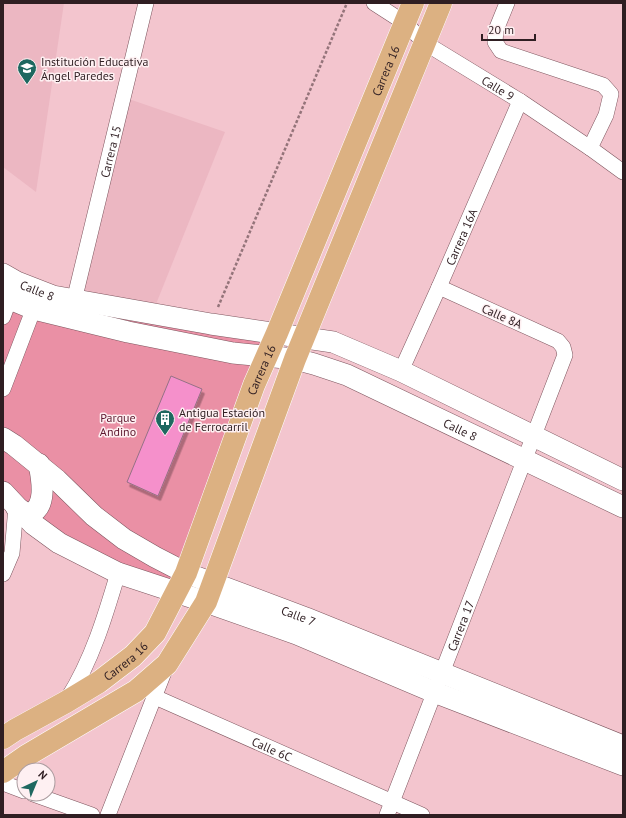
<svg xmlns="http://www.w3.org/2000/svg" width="626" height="818" font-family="'PT Sans',sans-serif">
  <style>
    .built { fill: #ecb7c2 }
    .green { fill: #ea90a5 }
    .building { fill: #f590cb; stroke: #957185; filter: url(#shadow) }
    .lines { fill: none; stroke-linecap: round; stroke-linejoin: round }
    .minor-casing { stroke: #7e565f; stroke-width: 16 }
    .secondary-casing { stroke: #7e565f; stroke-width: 22 }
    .primary-casing { stroke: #fff; stroke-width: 23 }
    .path { stroke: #94747a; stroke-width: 2.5; stroke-dasharray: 3 2; stroke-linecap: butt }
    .minor { stroke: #fff; stroke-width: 15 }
    .secondary { stroke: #fff; stroke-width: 21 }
    .primary { stroke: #dcb182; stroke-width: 22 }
    .labels { text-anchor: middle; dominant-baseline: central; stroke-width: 3; stroke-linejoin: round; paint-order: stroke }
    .poi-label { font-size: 12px; fill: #2f1e22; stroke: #fef0f2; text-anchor: start }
    .street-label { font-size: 12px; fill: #2f1e22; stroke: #fef0f2 }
    .park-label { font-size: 12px; fill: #5d172e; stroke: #fef0f2 }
  </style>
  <defs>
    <filter id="shadow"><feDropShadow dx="2.5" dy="4.5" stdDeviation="0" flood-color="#0004"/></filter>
  </defs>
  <rect width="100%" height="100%" fill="#f3c5ce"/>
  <g class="built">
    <polygon points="3,3 64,3 36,192 3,167"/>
    <polygon points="123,97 225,132 152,314 74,300"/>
  </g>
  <polygon class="green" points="17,282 277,333 177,593 59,543 3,492 3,317"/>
  <polygon class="building" points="171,376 202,389 158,496 127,482"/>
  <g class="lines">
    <g class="minor-casing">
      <g id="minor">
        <path id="s1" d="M374,3l31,20 20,20 95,58 70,47 33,24"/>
        <polyline points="507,3 496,30 495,42 501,51 603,85 611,94 606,115 590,148"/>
        <path id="s2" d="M72,309l74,-306"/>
        <polyline points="3,317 13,290"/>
        <path id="s3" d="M401,371l38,-84 81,-186"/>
        <polyline points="3,389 37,300"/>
        <polyline points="3,574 12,553 16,507"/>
        <path id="s4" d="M155,697l267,118"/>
        <path d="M68,698c24,-38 37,-81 50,-125"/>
        <polyline points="3,783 24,791"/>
        <polyline points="33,794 92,815"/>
        <polyline points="108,815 166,667"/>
        <path id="s5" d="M387,815l178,-460 -2,-8 -5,-6 -119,-54"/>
      </g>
    </g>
    <g class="secondary-casing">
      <g id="secondary">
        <path id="s6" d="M3,274l14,8 36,14 158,28 122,18 68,29 222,109"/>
        <path id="s7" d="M3,294l7,5 24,10 94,23 105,21 62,6 19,5 33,11 276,132"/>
        <path id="s8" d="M3,438l11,7 43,35 37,36 30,23 31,18 31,16 120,45 317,128"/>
        <polyline points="3,492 33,524 59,543 118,573 206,602 297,634 434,692 623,765"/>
        <path d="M16,507l11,7c21,-3 15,-35 12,-50"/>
      </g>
    </g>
    <g class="primary-casing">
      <g id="primary">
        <path id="s9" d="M3,738l12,-8 51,-28 33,-20 34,-26 22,-23 31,-60 68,-188 23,-52 136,-330"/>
        <polyline points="3,772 26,756 136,691 167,664 206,602 295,359 441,3"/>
      </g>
    </g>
    <polyline class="path" points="218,307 347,3"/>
    <use href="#minor" class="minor"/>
    <use href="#secondary" class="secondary"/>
    <use href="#primary" class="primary"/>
  </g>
  <defs>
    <g id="university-pin" transform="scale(1)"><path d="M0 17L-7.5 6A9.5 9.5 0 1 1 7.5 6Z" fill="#1e6860" stroke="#fef0f2"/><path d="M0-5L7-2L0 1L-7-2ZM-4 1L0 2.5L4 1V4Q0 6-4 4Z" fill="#fff"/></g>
    <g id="building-pin" transform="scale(1)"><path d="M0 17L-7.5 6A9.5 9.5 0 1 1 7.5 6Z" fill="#1e6860" stroke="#fef0f2"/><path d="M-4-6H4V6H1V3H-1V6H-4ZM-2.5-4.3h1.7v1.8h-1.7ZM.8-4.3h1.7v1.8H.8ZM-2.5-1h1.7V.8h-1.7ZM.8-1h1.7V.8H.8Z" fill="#fff"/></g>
  </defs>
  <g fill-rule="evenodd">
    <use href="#university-pin" x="27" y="68"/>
    <use href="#building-pin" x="165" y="419"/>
  </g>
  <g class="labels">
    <g class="poi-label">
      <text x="41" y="61">Institución Educativa<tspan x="41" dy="14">Ángel Paredes</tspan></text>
      <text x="179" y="412">Antigua Estación<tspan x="179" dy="14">de Ferrocarril</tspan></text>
    </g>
    <g class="street-label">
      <text stroke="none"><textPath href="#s9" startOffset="794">Carrera 16</textPath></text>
      <text stroke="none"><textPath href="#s1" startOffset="151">Calle 9</textPath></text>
      <text stroke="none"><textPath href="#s2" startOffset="162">Carrera 15</textPath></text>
      <text stroke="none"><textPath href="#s3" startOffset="147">Carrera 16A</textPath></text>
      <text stroke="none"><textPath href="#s6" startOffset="38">Calle 8</textPath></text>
      <text transform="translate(502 316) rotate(24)">Calle 8A</text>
      <text stroke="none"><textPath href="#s9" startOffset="470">Carrera 16</textPath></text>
      <text stroke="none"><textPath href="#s7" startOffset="481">Calle 8</textPath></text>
      <text stroke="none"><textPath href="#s8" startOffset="349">Calle 7</textPath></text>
      <text stroke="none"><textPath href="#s5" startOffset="203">Carrera 17</textPath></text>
      <text stroke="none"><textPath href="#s9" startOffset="145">Carrera 16</textPath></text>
      <text stroke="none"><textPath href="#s4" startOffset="128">Calle 6C</textPath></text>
    </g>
    <g class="park-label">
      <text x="118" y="417">Parque<tspan x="118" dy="14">Andino</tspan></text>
    </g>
  </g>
  <rect width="626" height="818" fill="none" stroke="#2f1e22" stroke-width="8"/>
  <g transform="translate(36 782) rotate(44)"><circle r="19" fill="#fef0f2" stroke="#ab9c9f"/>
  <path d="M0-3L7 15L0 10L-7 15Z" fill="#1e6860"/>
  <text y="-6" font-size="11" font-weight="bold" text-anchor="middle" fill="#2f1e22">N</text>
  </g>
  <path d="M482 34v6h53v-6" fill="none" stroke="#2f1e22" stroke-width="2"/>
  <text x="488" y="34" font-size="12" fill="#2f1e22" stroke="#fef0f2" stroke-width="3" paint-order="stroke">20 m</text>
</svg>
